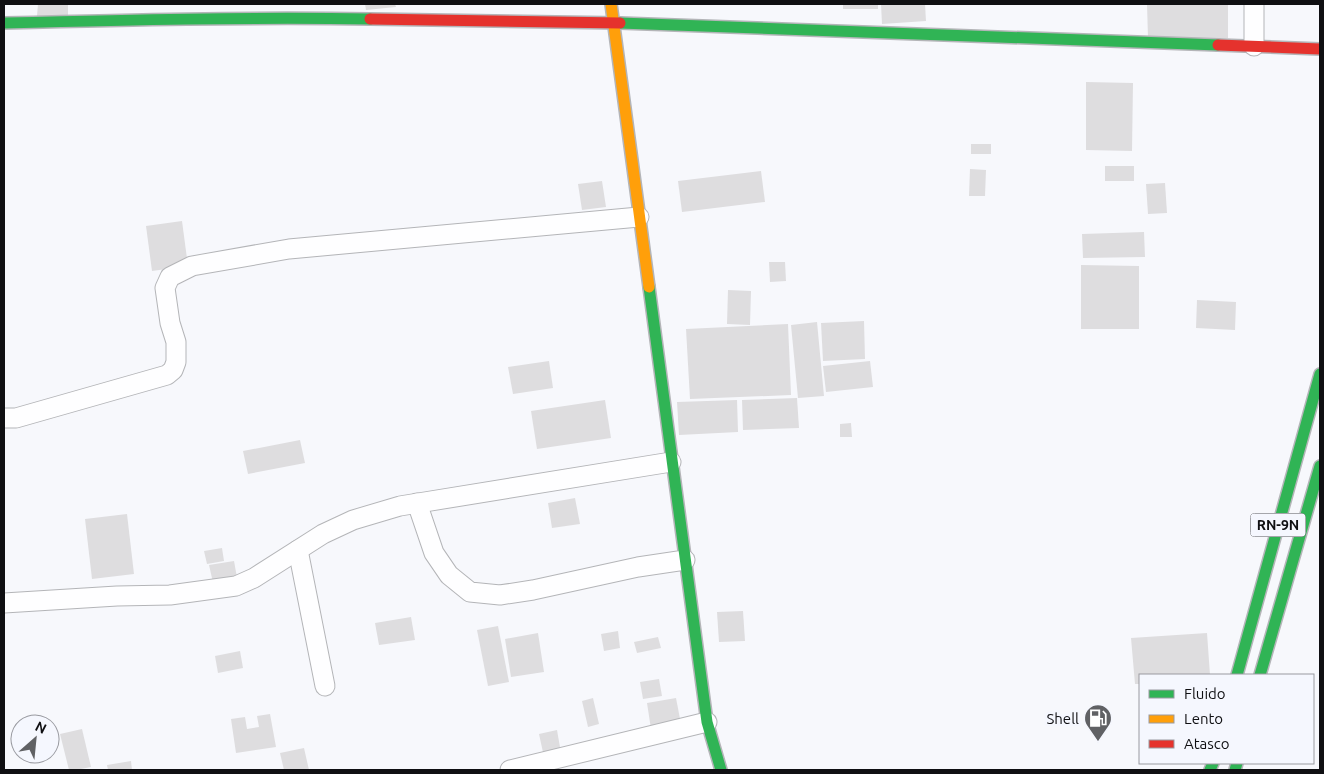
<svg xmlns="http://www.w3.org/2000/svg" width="1324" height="774" font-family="Ubuntu,sans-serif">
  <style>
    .building { fill: #dedddf }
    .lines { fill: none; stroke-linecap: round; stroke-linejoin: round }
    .street-casing { stroke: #b4b5b8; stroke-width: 21 }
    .fast-casing { stroke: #b4b5b8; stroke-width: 14 }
    .slow-casing { stroke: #b4b5b8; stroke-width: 14 }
    .jam-casing { stroke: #b4b5b8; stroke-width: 14 }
    .street { stroke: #fefeff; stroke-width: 19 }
    .fast { stroke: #30b455; stroke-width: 11 }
    .slow { stroke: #ff9f0a; stroke-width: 11 }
    .jam { stroke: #e5322d; stroke-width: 11 }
    .labels { text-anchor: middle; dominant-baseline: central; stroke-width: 5; stroke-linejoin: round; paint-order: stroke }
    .shield { fill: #f5f7fe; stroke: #545559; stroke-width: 1 }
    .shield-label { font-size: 14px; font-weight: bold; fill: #0f0f12 }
    .poi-label { font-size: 15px; fill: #0f0f12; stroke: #f5f7fe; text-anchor: end }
  </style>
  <rect width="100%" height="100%" fill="#f7f8fc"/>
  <g class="building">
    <polygon points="38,4 68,4 68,17 37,16"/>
    <polygon points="365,4 395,4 396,7 366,10"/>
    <rect x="843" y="4" width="35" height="5"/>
    <polygon points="881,4 925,4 926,21 882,24"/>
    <polygon points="1147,4 1228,4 1228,38 1148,38"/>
    <polygon points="1086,82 1133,83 1132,151 1086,150"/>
    <rect x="971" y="144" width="20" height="10"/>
    <rect x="1105" y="166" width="29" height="15"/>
    <polygon points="970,169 986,170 985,196 969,196"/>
    <polygon points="761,171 765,202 682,212 678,181"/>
    <polygon points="602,181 606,207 582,210 578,184"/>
    <polygon points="1165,183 1167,213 1148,214 1146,184"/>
    <polygon points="182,221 188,266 152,271 146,226"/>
    <polygon points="1144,232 1145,257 1083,258 1082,234"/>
    <polygon points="769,262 785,262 786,281 770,282"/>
    <polygon points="1081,265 1139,266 1139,329 1081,329"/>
    <polygon points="728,290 751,291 750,325 727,324"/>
    <polygon points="1197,300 1236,302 1235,330 1196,328"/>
    <polygon points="864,321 865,359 823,361 821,323"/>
    <polygon points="817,322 824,396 798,398 791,325"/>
    <polygon points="788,324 791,395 690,399 686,329"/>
    <polygon points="549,361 553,388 513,394 508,367"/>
    <polygon points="870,361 873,387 826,392 823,366"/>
    <polygon points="797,398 799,428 743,430 742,400"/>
    <polygon points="605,400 611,438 537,449 531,411"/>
    <polygon points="737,400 738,432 679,435 677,402"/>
    <polygon points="851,423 852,437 840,437 840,424"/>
    <polygon points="300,440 305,463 248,474 243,451"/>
    <polygon points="575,498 580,524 552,528 548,503"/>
    <polygon points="127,514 134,574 92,579 85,519"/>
    <polygon points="222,548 224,561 207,564 204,551"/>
    <polygon points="234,561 238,583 214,587 209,565"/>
    <polygon points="743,611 745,641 719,642 717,612"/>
    <polygon points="411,617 415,640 379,645 375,623"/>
    <polygon points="498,626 509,682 488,686 477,630"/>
    <polygon points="618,631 620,648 604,651 601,634"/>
    <polygon points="538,633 544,672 511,677 505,639"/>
    <polygon points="1207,633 1210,675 1140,675 1140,684 1135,684 1131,638"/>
    <polygon points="658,637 661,648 637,653 634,642"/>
    <polygon points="240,651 243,668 218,673 215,656"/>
    <polygon points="659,679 662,696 643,699 640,682"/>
    <polygon points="593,698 599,724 588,727 582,701"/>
    <polygon points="676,698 681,724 651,729 647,703"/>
    <polygon points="270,714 276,747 236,753 231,719 245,717 247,729 259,727 257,716"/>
    <polygon points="82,729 91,767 76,770 69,770 60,734"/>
    <polygon points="557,730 561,753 544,757 539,734"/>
    <polygon points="304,748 309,770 284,770 280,753"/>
    <polygon points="131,761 132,770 108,770 107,765"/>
  </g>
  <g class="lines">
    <g class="street-casing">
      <g id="street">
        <polyline points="1254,4 1254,46"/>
        <polyline points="4,418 16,418 167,375 173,370 176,362 176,342 170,323 165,288 170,277 192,266 289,249 639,217"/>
        <polyline points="417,503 434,553 449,575 470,592 500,595 533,590 638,567 685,560"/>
        <polyline points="298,550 325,686"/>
        <polyline points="4,603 117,596 170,595 236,586 254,578 323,534 353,520 400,506 671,462"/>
        <polyline points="510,770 707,722"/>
      </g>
    </g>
    <g class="fast-casing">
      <g id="fast">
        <path d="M4,23c122,-3 244,-6 366,-4"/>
        <polyline points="620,23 1218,45"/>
        <polyline points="649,287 707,722 721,770"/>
        <polyline points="1237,675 1320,374"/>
        <polyline points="1260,675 1320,466"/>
        <polyline points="1210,770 1213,763"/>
        <polyline points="1235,770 1237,763"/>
      </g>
    </g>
    <g class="slow-casing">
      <polyline id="slow" points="611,4 649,287"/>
    </g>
    <g class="jam-casing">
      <g id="jam">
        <polyline points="370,19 620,23"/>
        <polyline points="1218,45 1320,49"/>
      </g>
    </g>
    <use href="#street" class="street"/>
    <use href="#fast" class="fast"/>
    <use href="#slow" class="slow"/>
    <use href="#jam" class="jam"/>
  </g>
  <defs>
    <g id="fuel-pin" transform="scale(1.4375)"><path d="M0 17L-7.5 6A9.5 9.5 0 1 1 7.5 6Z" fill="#606164" stroke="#f5f7fe"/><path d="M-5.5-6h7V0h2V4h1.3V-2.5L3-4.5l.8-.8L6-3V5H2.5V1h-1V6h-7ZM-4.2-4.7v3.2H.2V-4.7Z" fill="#fff"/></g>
  </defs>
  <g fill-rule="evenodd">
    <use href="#fuel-pin" x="1098" y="718"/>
  </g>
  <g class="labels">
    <rect class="shield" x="1250.5" y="513.5" width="55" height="23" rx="4"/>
    <g class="shield-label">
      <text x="1278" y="525">RN-9N</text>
    </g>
    <g class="poi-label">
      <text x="1079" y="718">Shell</text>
    </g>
  </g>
  <rect width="1324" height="774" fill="none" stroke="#0f0f12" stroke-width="10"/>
  <rect x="1139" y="674" width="175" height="90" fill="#f5f7fe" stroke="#999aa0"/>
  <rect x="1149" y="690" width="25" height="8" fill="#30b455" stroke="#999aa0"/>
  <text x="1184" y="699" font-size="15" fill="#0f0f12">Fluido</text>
  <rect x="1149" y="715" width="25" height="8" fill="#ff9f0a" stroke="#999aa0"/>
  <text x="1184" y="724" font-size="15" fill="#0f0f12">Lento</text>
  <rect x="1149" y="740" width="25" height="8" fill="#e5322d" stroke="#999aa0"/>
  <text x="1184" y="749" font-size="15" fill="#0f0f12">Atasco</text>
  <g transform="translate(35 739) rotate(27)"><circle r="24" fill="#f5f7fe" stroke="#999aa0"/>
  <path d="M0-4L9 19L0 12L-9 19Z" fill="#606164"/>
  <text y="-8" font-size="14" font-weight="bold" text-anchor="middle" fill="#0f0f12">N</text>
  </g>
</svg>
